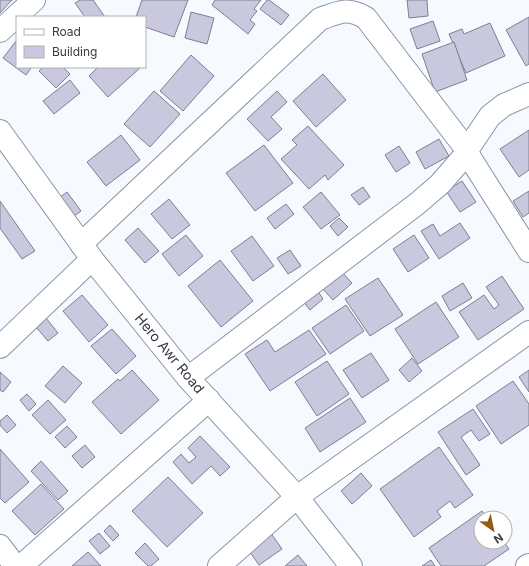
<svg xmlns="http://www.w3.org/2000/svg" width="529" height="566" font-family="Inter,sans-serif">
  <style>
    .building { fill: #cac8de; stroke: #7f7e92 }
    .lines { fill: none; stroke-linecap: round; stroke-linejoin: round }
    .street-casing { stroke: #8896a7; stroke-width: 24 }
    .street { stroke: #fff; stroke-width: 22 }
    .labels { text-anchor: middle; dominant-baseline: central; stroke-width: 4; stroke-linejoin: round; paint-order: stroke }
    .street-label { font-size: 14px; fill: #363c44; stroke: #fff }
  </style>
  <rect width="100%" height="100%" fill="#f6f9fd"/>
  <g class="building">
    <polygon points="0,0 12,0 0,13"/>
    <polygon points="80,0 93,0 105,17 85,17 75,3"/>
    <polygon points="142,0 188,0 174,37 145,27 145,17 136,17"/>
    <polygon points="215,0 261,0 254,9 257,11 250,20 255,24 248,34 212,5"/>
    <polygon points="267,0 269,0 289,15 281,25 260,9"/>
    <polygon points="407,0 427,0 428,16 409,18"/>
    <polygon points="191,12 214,18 207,44 185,38"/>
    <polygon points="529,17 529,64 526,66 506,30"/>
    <polygon points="433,21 440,41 417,49 410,29"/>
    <polygon points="490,23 505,56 466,73 449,34 462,29 464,34"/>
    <polygon points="16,41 17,67 32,67 26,75 3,58"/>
    <polygon points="454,42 467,80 435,92 422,54"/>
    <polygon points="191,55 214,76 183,111 160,91"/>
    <polygon points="43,67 63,67 70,74 56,88 39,71"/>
    <polygon points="98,67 141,67 108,97 89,76"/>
    <polygon points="323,74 346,100 316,127 293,101"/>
    <polygon points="70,80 80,93 54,114 43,101"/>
    <polygon points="154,91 180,114 150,147 124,124"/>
    <polygon points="277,91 287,102 271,117 282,129 268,141 247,119"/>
    <polygon points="308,126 344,165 328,180 325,175 309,189 281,159 297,145 292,140"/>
    <polygon points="529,130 529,170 519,177 500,149"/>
    <polygon points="121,135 140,160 106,186 87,162"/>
    <polygon points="439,139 449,156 425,169 416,152"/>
    <polygon points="264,145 293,183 255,211 226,173"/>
    <polygon points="399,146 410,163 396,172 385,155"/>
    <polygon points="462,181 476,202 460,212 446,191"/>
    <polygon points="363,187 370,197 359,205 351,195"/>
    <polygon points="529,191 529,213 523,217 513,201"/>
    <polygon points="67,192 81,211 70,219 55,201"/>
    <polygon points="321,192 340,215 321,229 303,207"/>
    <polygon points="169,199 190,225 172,239 151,214"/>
    <polygon points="0,201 35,251 22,259 0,228"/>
    <polygon points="286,204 294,214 275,229 267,218"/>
    <polygon points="339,218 348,227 338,236 330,226"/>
    <polygon points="460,223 470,238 439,259 421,231 433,224 440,236"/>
    <polygon points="138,228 159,251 145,263 125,240"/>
    <polygon points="186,235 203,256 179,276 162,254"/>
    <polygon points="414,235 429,258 408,272 393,249"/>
    <polygon points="252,236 274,266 253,281 231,251"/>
    <polygon points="290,250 301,266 288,274 277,258"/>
    <polygon points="220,260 253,301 221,327 188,286"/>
    <polygon points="340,270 352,283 333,300 321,287"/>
    <polygon points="502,276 524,309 478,340 459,312 484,295 494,309 499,305 486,287"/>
    <polygon points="378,278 403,315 370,336 345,299"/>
    <polygon points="463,283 472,298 450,311 442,296"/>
    <polygon points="317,290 323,299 310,310 303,301"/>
    <polygon points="82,295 108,325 89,342 63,311"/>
    <polygon points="436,302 459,337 418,364 395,329"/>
    <polygon points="346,305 364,331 330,354 312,328"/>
    <polygon points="46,318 58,333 48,341 36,327"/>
    <polygon points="112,329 136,356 116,374 91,346"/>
    <polygon points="309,330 326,354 270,391 245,354 267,340 275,352"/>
    <polygon points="371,353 389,380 362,398 343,370"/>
    <polygon points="412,358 422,371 409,382 399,370"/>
    <polygon points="327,361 349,394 317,416 295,382"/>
    <polygon points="63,366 82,383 65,403 45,386"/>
    <polygon points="132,370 159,400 121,434 92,402 118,379 120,381"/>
    <polygon points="529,370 529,392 519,377"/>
    <polygon points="0,372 11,382 3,392 0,390"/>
    <polygon points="513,381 529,404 529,425 501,444 476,406"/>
    <polygon points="27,394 36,404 29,411 20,400"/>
    <polygon points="350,398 366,422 320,452 305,428"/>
    <polygon points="48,400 66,420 50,434 32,415"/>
    <polygon points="473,409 490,434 479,441 471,430 461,437 480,465 466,475 438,432"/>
    <polygon points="7,415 16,425 7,433 0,425 0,421"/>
    <polygon points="67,426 77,437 65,448 55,437"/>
    <polygon points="200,436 230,467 220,476 211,466 192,484 173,462 181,454 189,463 196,457 188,448"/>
    <polygon points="85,445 95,457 82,468 72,456"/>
    <polygon points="439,447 473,495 455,508 450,501 437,511 441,517 414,537 380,489"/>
    <polygon points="0,449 29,482 5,503 0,498"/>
    <polygon points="41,461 68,491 58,500 31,471"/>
    <polygon points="361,473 372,486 352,504 341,491"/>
    <polygon points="168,477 203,513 167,547 132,511"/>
    <polygon points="41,484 64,509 35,535 12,511"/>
    <polygon points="482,511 487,518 481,518 481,542 504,542 509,549 484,566 441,566 429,548"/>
    <polygon points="110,525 119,535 113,541 104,531"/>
    <polygon points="270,532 282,549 259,565 247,548"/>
    <polygon points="99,533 110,546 100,554 89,541"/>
    <polygon points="145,543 159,559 151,566 148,566 135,553"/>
    <polygon points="88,552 101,566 72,566"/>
    <polygon points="298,555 307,566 285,566"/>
    <polygon points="431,560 435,566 422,566"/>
  </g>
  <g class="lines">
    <g class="street-casing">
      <g id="street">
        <polyline points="0,31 34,0"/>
        <polyline points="0,131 92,259 188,378 297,497 351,566"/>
        <polyline points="467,153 529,251"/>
        <path d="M81,244l239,-225c20,-7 27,-12 46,-1l101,132"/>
        <polyline points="0,347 92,259"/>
        <polyline points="188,378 418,203 440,184 467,153 467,150 490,116 504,105 529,94"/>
        <polyline points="0,546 15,566"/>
        <polyline points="21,566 209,400"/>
        <polyline points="219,566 297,497 529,332"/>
        <polyline points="527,566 529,565"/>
      </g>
    </g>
    <use href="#street" class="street"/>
  </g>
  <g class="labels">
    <g class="street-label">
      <text transform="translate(170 353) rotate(50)">Hero Awr Road</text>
    </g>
  </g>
  <rect x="16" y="16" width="130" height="52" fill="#ffffff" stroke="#afb1b4"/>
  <rect x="24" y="29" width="20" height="6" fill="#ffffff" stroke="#afb1b4"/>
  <text x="52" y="36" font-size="12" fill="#363c44">Road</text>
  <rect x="24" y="46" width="20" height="12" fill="#cac8de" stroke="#afb1b4"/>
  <text x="52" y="56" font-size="12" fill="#363c44">Building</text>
  <g transform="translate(493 530) rotate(147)"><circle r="19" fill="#ffffff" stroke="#afb1b4"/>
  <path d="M0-3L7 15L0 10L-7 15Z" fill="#935c14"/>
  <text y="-6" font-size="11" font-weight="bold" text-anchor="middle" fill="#363c44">N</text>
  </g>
</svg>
